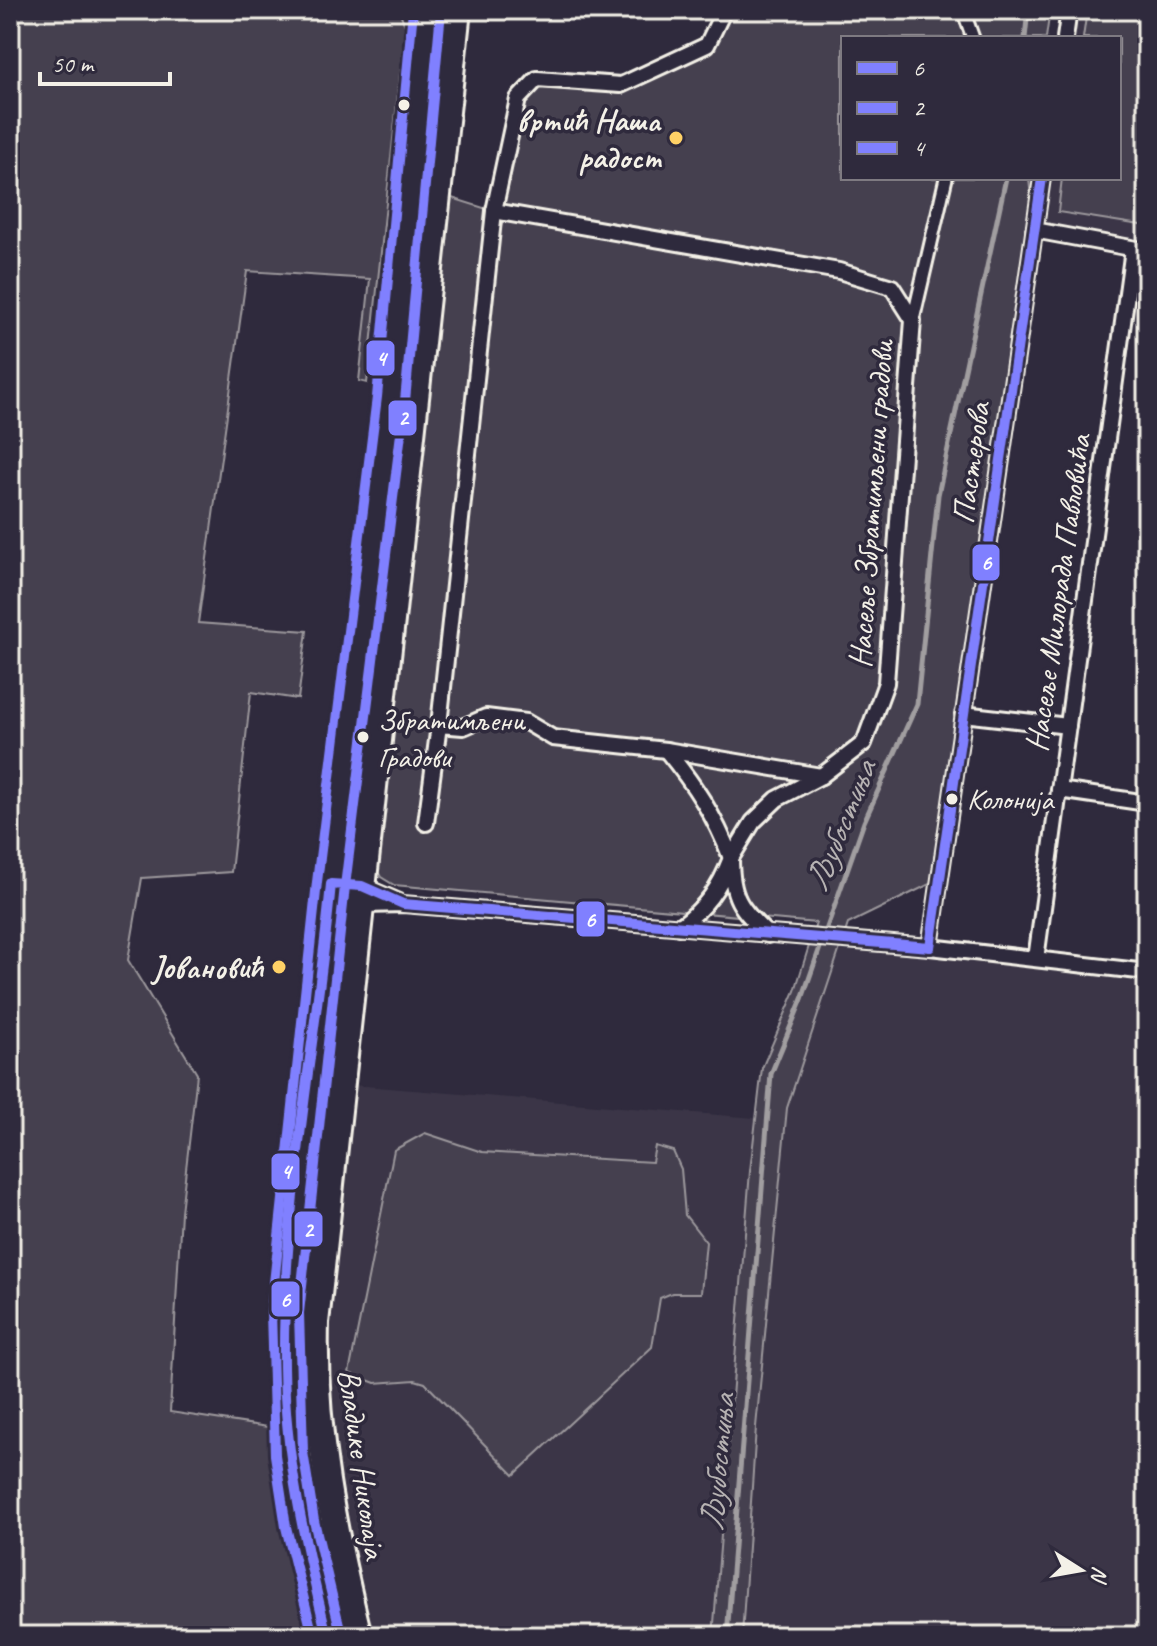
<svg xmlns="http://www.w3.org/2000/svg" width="1157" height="1646" font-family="Caveat,sans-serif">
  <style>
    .built { fill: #3b3647 }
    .green { fill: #454050; stroke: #9c989c; stroke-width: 2 }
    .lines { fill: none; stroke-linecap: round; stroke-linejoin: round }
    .stream { stroke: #a19ea0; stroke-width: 5 }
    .pedestrian-casing { stroke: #f4f1e8; stroke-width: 17 }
    .minor-casing { stroke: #f4f1e8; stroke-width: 20 }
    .primary-casing { stroke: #f4f1e8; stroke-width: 30 }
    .pedestrian { stroke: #2f2a3d; stroke-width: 11 }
    .minor { stroke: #2f2a3d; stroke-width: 14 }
    .primary { stroke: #2f2a3d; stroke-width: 24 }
    .bus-1-casing { stroke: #2f2a3d; stroke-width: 16 }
    .bus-2-casing { stroke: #2f2a3d; stroke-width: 16 }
    .bus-3-casing { stroke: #2f2a3d; stroke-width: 16 }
    .bus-1 { stroke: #8080ff; stroke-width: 10 }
    .bus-2 { stroke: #8080ff; stroke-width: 10 }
    .bus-3 { stroke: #8080ff; stroke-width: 10 }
    .bus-dot { fill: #f4f1e8; stroke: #2f2a3d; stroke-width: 3 }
    .poi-dot { fill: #ffd166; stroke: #2f2a3d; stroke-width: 3 }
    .labels { text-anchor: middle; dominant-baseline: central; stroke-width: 7; stroke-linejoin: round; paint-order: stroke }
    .bus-label { font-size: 30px; fill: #f4f1e8; stroke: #2f2a3d; text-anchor: start }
    .poi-label { font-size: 32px; font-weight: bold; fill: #f4f1e8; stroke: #2f2a3d; text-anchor: end }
    .street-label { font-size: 32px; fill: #f4f1e8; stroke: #2f2a3d }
    .water-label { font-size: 34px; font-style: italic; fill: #b6b2b2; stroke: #2f2a3d }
    .line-badge { stroke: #2f2a3d; stroke-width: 3 }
    .badge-label { font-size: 22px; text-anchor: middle; font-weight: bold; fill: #fff }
  </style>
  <rect width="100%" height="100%" fill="#2f2a3d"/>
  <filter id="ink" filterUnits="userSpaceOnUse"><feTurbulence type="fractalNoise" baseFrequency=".0125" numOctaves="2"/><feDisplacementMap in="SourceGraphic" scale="16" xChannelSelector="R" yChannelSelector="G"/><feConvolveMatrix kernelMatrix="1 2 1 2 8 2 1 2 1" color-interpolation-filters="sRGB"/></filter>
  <g filter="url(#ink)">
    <g class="built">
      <polygon points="1069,10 1147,10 1147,251 1034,230 1042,178 1119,178 1119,38 1065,38"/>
      <polygon points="824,938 1147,972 1147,1636 359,1636 316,1415 340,1084 767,1119"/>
    </g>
    <g class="green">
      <polygon points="10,10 399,10 405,26 367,383 359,381 370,279 247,271 198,623 307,631 298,699 251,692 231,872 142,878 128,960 197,1074 181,1212 170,1412 287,1430 330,1636 10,1636"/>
      <polygon points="724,10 1050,10 1046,38 843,38 843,178 1029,178 1034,230 940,879 848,924 787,1108 756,1427 742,1636 713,1636 750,1171 762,1068 795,991 816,923 394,885 381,877 372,862 449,197 493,211 518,99 537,79 621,85 707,45"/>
      <polygon points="1087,10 1147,10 1147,226 1058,212 1062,178 1119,178 1119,38 1083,38"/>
      <polygon points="425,1133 482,1152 652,1162 655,1146 673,1151 681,1169 685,1215 706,1242 701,1293 672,1293 660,1298 652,1347 514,1475 425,1383 415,1380 375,1383 349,1373 394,1150"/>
    </g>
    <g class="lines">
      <g class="stream">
        <polyline points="1025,38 1028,10"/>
        <polyline points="727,1636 771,1074 802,999 864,822 917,704 938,495 1006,178"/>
      </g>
      <g class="pedestrian-casing">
        <g id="pedestrian">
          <polyline points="963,10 973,38"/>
          <polyline points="913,320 946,178"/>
        </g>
      </g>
      <g class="minor-casing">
        <g id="minor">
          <polyline points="1065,38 1069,10"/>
          <polyline points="494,211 839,271 892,287 913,320 886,683 864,743 821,776 777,799 753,822 731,858"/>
          <polyline points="1034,230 1147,251"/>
          <polyline points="963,714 1068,726"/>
          <polyline points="439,725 494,211 518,99 537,79 621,85 707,45 724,10"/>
          <path d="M666,750c28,34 49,66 65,108"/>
          <polyline points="1059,790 1147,803"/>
          <polyline points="426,823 439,725 463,727 486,717 526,722 553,738 666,750 821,776"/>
          <polyline points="331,884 362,886 399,902"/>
          <polyline points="329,906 403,904 930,947 1147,972"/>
          <path d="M679,927c27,-20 40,-38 52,-69 0,40 9,50 37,77"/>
          <polyline points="930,947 1042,178"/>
          <polyline points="1036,959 1133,249"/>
        </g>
      </g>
      <g class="primary-casing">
        <g id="primary">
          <polyline points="327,1636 300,1524 289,1453 285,1312 331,884 391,399 427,10"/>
          <path d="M359,1636c-25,-104 -46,-205 -43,-313l142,-1313"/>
        </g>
      </g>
      <use href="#pedestrian" class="pedestrian"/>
      <use href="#minor" class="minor"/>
      <use href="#primary" class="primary"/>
      <g class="bus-1-casing">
        <g id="bus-1">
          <polyline points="930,947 1042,178"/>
          <path d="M327,1636c-21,-88 -42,-178 -43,-269 -2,-162 32,-322 47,-483l31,2 41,18 527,43"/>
        </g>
      </g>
      <g class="bus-2-casing">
        <polyline id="bus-2" points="341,1633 314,1521 303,1452 299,1313 345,886 405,401 441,11"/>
      </g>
      <g class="bus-3-casing">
        <polyline id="bus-3" points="313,1636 286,1527 275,1455 271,1311 317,882 377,397 413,10"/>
      </g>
      <use href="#bus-1" class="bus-1"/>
      <use href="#bus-2" class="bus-2"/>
      <use href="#bus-3" class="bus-3"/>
    </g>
  </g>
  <g class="bus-dot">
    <circle cx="404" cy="105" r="7"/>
    <circle cx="363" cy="737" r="7"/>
    <circle cx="952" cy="799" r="7"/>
  </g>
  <g class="poi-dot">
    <circle cx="676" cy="138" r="8"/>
    <circle cx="279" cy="967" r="8"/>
  </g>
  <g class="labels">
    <g class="bus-label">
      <text x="378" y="720">Збратимљени<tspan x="378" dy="37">Градови</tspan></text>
      <text x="967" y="799">Колонија</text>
    </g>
    <g class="poi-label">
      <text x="660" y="120">вртић Наша<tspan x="660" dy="37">радост</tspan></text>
      <text x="263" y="967">Јовановић</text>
    </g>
    <g class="street-label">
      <text transform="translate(971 463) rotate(-82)">Пастерова</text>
      <text transform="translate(871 504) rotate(-86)">Насеље Збратимљени градови</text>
      <text transform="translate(1058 593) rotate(-82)">Насеље Милорада Павловића</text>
      <text transform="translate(362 1464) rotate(82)">Владике Николаја</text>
    </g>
    <g class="water-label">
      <text transform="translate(840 826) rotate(-68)">Љубостиња</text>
      <text transform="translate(717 1463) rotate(-85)">Љубостиња</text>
    </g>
  </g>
  <g class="line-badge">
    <rect x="365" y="339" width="31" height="38" rx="8" fill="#8080ff"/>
    <rect x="387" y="399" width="31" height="38" rx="8" fill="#8080ff"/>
    <rect x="971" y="543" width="30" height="39" rx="8" fill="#8080ff"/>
    <rect x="575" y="900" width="31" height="38" rx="8" fill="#8080ff"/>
    <rect x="270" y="1152" width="31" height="39" rx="8" fill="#8080ff"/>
    <rect x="293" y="1210" width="31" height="38" rx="8" fill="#8080ff"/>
    <rect x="270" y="1280" width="31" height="38" rx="8" fill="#8080ff"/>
  </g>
  <g class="badge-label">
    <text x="381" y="366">4</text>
    <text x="403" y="425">2</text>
    <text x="986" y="570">6</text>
    <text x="590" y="927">6</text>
    <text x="286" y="1179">4</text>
    <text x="308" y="1237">2</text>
    <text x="285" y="1307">6</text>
  </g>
  <rect width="1157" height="1646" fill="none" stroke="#2f2a3d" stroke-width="40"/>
  <rect x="20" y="20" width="1117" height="1606" fill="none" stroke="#f4f1e8" stroke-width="3" filter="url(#ink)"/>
  <rect x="841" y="36" width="280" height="144" fill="#2f2a3d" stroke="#7e7a81" stroke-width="2"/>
  <rect x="857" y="62" width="40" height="12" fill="#8080ff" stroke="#7e7a81" stroke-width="2"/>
  <text x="913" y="76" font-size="24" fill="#f4f1e8">6</text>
  <rect x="857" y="102" width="40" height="12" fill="#8080ff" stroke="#7e7a81" stroke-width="2"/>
  <text x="913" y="116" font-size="24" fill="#f4f1e8">2</text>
  <rect x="857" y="142" width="40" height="12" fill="#8080ff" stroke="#7e7a81" stroke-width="2"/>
  <text x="913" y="156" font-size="24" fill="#f4f1e8">4</text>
  <g transform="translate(1081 1570) rotate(101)" stroke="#2f2a3d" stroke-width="6" paint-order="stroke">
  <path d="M0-6L14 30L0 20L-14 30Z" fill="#f4f1e8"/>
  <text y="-12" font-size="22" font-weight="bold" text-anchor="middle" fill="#f4f1e8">N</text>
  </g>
  <path d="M40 72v12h130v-12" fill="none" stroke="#f4f1e8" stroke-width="4"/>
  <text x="52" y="72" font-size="24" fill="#f4f1e8" stroke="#2f2a3d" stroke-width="6" paint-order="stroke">50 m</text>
</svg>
